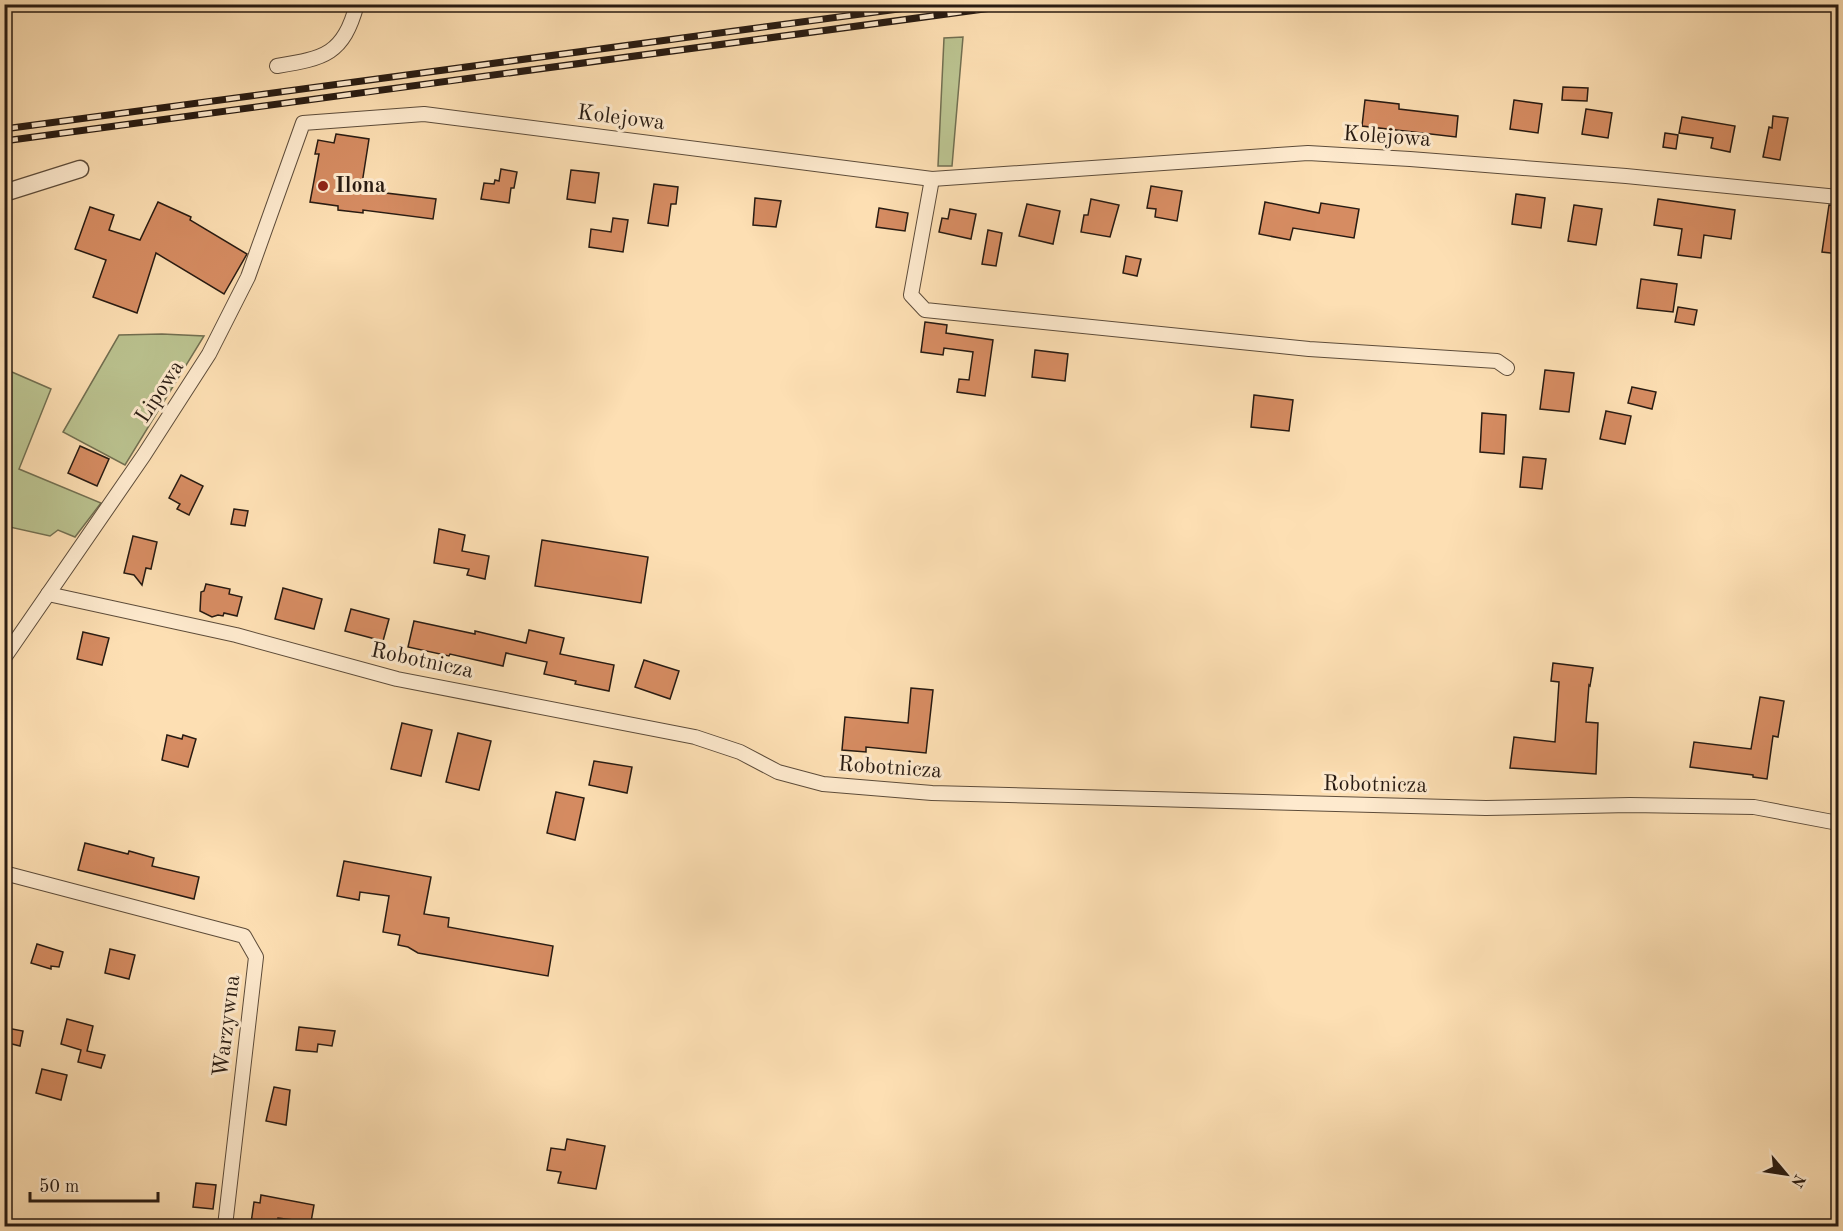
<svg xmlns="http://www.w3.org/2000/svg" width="1843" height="1231" font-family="'Old Standard TT',serif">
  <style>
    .green { fill: #bbc390; stroke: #726f51; stroke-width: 1.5 }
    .building { fill: #d68c62; stroke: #281b12; stroke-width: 1.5 }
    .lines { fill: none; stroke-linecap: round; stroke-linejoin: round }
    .minor-casing { stroke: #5d4c3a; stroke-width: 16 }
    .tertiary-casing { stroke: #5d4c3a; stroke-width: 19 }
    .minor { stroke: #feeace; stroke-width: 14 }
    .tertiary { stroke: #feeace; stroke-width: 16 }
    .rail-casing { stroke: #281b12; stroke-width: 7 }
    .rail { stroke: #feeace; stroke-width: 4.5; stroke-dasharray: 14; stroke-linecap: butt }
    .poi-dot { fill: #8f2418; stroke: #feeace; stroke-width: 2 }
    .labels { text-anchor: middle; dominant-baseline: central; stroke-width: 6; stroke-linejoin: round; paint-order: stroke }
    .street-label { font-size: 22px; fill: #281b12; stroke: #feeace }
    .poi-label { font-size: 22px; font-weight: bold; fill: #281b12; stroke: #feeace; text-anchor: start }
  </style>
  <rect width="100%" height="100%" fill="#fddfb3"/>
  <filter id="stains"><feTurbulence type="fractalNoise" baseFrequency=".00333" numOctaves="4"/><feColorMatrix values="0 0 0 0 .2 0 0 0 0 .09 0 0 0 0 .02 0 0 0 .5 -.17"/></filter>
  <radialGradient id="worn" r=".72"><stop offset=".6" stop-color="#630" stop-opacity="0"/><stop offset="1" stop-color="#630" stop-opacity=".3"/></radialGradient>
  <g class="green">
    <polygon points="963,37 952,166 938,166 944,38"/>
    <polygon points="162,334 204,336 125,465 63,432 119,335"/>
    <polygon points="5,369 51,389 19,469 101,503 75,537 58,530 50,536 5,526"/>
  </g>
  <g class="building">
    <polygon points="1563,87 1588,88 1587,101 1562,100"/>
    <polygon points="1365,100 1399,104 1399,109 1458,116 1456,137 1362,126"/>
    <polygon points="1514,100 1542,104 1538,133 1510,129"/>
    <polygon points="1586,109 1612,113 1608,138 1582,134"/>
    <polygon points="1773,116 1788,118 1780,160 1763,157 1769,127 1772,128"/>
    <polygon points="1682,117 1735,126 1730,152 1711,148 1713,138 1679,133"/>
    <polygon points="1665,133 1678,135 1676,149 1663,147"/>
    <polygon points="336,134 369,139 361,190 436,199 433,219 363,210 363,213 338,210 338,206 310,202 319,154 315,154 318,140 334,143"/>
    <polygon points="501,169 517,172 514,188 511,188 509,203 481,199 484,183 494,184 495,180 499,181"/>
    <polygon points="571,170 599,173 595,203 567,199"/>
    <polygon points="654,184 678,187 676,204 671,204 668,226 648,223"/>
    <polygon points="1151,186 1182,191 1177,221 1155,217 1156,209 1147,208"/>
    <polygon points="1516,194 1545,198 1541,228 1512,224"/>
    <polygon points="755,198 781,201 776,227 753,225"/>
    <polygon points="1091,199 1119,205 1110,237 1081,232 1084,215 1088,215"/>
    <polygon points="1658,199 1735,210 1731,239 1704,235 1701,258 1678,255 1682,229 1654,225"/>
    <polygon points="158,202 191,217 190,220 247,254 224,294 156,253 137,313 93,297 106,260 75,249 90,207 114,215 109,230 140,240"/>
    <polygon points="1265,202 1319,213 1321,203 1359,209 1354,238 1293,228 1290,240 1259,234"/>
    <polygon points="1027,204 1060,211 1053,244 1019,236"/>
    <polygon points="1574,205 1602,209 1596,245 1568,241"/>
    <polygon points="1829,205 1839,206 1839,254 1822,252"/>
    <polygon points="879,208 908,213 905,231 876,227"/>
    <polygon points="950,209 976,214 971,239 939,232 942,218 948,219"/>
    <polygon points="613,218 628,220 623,252 589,247 591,229 611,232"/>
    <polygon points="988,230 1002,233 996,266 982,264"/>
    <polygon points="1126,256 1141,259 1137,276 1123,273"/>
    <polygon points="1641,279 1677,284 1673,312 1637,308"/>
    <polygon points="1678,307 1697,310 1694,325 1675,322"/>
    <polygon points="925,322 947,325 946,333 993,340 985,396 957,392 959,379 969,380 973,352 944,348 943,355 921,352"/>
    <polygon points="1035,350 1068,354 1065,381 1032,377"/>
    <polygon points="1545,370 1574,373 1569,412 1540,409"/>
    <polygon points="1632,387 1656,392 1652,409 1628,403"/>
    <polygon points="1254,395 1293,400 1289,431 1251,427"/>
    <polygon points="1606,411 1631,416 1625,444 1600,439"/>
    <polygon points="1482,413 1506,415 1504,454 1480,452"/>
    <polygon points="80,446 109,459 97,486 68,473"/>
    <polygon points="1523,457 1546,459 1542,489 1520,487"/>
    <polygon points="181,475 203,486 189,515 177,509 180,504 169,498"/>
    <polygon points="234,509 248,511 245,526 231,524"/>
    <polygon points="439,529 465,535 462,551 489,556 485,579 467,575 469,569 434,563"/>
    <polygon points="133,536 157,542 151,569 146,568 142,585 134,575 124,573"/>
    <polygon points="542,540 648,557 641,603 535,586"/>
    <polygon points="206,584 230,589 229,594 242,597 237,616 224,613 223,616 218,615 212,617 200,611 201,592 204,591"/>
    <polygon points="283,588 322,599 314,629 275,619"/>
    <polygon points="351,609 389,619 383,641 345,631"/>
    <polygon points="414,621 475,634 475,631 526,643 529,630 564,638 560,654 614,665 609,691 575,684 576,681 544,674 547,662 506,653 503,666 450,654 449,656 408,647"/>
    <polygon points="83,632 109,638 102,665 77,659"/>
    <polygon points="644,660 679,671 670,699 635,687"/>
    <polygon points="1553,663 1593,668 1590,686 1589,685 1586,722 1598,723 1596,774 1510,768 1514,737 1555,742 1559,682 1551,681"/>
    <polygon points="911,688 933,690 926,753 866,747 866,752 842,750 845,717 908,723"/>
    <polygon points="1760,697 1784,701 1778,737 1773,736 1767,779 1753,777 1753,775 1690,767 1694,742 1751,749"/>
    <polygon points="402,723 432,730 421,776 391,769"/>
    <polygon points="458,733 491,741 479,790 446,782"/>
    <polygon points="167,735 182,739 183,735 196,739 188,767 162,760"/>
    <polygon points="594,761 632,767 627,793 589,785"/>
    <polygon points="556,792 584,798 575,840 547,833"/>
    <polygon points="85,843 128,854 129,851 154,858 152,866 199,877 194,899 78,870"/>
    <polygon points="344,861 431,877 424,914 449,918 448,927 553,946 548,976 418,953 408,947 398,945 400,935 383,932 389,896 360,892 359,900 337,896"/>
    <polygon points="37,944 63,952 59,967 51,966 51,969 31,963"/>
    <polygon points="110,949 135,955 129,979 105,973"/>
    <polygon points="67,1019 93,1026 87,1051 105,1055 101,1068 78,1062 81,1050 61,1044"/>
    <polygon points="299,1027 335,1031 332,1046 318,1044 317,1052 296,1050"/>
    <polygon points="7,1028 23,1031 20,1046 4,1042"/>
    <polygon points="42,1069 67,1075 61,1100 36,1093"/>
    <polygon points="274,1087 290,1090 286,1125 266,1121"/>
    <polygon points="567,1139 605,1146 596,1189 558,1183 561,1172 547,1170 551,1148 565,1150"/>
    <polygon points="196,1183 216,1185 213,1209 193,1207"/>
    <polygon points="261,1195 314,1205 311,1222 278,1218 277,1227 251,1223 254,1202 260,1203"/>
  </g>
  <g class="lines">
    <g class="minor-casing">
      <g id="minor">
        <path d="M277,66c48,-8 66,-11 80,-62"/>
        <polyline points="932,179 911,295 925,310 1309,349 1497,361 1507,368"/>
        <polyline points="48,594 236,635 397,679 695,737 740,752 778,772 823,784 932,793 1486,808 1630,805 1754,807 1838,823"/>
        <polyline points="4,658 144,455 209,354 248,277 303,123 424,114 932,179 1308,153 1410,159 1626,176 1838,197"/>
        <polyline points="4,873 244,936 256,957 225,1226"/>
      </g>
    </g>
    <g class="tertiary-casing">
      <polyline id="tertiary" points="4,193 80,169"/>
    </g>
    <use href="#minor" class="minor"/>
    <use href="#tertiary" class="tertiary"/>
    <g class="rail-casing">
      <g id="rail">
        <polyline points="4,129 936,4"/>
        <polyline points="4,141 1021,4"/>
      </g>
    </g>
    <use href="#rail" class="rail"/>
  </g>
  <circle class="poi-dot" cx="323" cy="186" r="6"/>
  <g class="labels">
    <g class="street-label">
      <text transform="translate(621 118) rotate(7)">Kolejowa</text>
      <text transform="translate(1387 137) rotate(4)">Kolejowa</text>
      <text transform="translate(160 392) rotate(-57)">Lipowa</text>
      <text transform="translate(422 661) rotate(12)">Robotnicza</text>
      <text transform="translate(890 768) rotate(4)">Robotnicza</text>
      <text transform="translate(1375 785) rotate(1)">Robotnicza</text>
      <text transform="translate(227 1026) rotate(-83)">Warzywna</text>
    </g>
    <g class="poi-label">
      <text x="335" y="186">Ilona</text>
    </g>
  </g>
  <rect width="1843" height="1231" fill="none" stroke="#fddfb3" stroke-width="24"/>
  <rect x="6" y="6" width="1831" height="1219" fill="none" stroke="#281b12" stroke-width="3"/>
  <rect x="12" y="12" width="1819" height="1207" fill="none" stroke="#281b12" stroke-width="1.5"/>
  <g transform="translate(1786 1174) rotate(119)" stroke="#feeace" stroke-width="4.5" paint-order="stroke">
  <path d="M0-4.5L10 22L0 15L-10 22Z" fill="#281b12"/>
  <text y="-9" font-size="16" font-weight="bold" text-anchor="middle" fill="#281b12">N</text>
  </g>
  <path d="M30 1192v9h128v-9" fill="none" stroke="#281b12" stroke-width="3"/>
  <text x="39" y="1192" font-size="18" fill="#281b12" stroke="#feeace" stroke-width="4.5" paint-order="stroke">50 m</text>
  <rect width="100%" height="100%" filter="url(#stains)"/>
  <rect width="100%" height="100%" fill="url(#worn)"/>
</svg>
